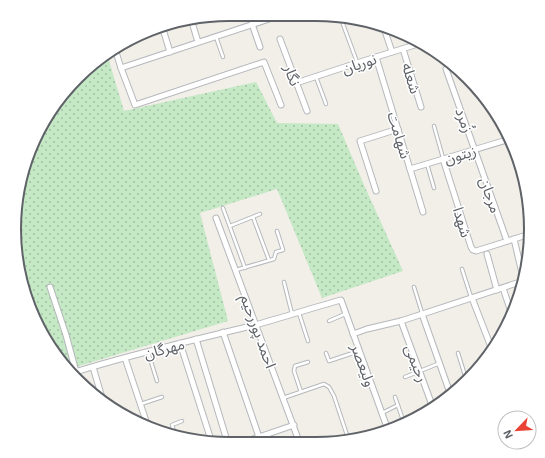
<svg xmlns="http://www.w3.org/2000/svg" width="545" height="458" font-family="'Exo 2','Noto Sans Arabic',sans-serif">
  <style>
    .green { fill: url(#green-dots) }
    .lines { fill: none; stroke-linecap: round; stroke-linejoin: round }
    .service-casing { stroke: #b5b8bc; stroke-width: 4.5 }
    .minor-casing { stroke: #b5b8bc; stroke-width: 7 }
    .service { stroke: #fff; stroke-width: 2.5 }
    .minor { stroke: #fff; stroke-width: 5 }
    .labels { text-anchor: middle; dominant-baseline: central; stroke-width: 3; stroke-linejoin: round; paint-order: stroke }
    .street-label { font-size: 15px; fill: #5f6368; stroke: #fff }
    .rim { fill: none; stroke: #5f6368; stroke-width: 2 }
  </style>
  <defs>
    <pattern id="green-dots" width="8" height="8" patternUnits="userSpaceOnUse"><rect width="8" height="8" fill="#c5e8c5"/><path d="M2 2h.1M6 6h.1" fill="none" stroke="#a3c0a4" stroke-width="1.8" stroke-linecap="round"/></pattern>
  </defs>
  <rect width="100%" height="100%" fill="#f1efe8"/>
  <polygon class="green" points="107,54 124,111 256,82 277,123 338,124 364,185 403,271 322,298 277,189 200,213 228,321 69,369 30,311 16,257 16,201 30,147 50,109 87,67"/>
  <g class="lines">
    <g class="service-casing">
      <g id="service">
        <polyline points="340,16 357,62"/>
        <polyline points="216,37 223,57"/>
        <polyline points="412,37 414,44"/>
        <polyline points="316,77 326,104"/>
        <polyline points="434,126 443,158"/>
        <polyline points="427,164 434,188"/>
        <polyline points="223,208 245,268"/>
        <polyline points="253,217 269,260"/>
        <polyline points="230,226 260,214"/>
        <polyline points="462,269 471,297"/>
        <polyline points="236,270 274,259 276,252 283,250 277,231"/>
        <polyline points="284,282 292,314"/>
        <polyline points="414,287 422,313"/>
        <polyline points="299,313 308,341"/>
        <polyline points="329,321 345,314"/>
        <polyline points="148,352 157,381"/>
        <polyline points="326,353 329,361 359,351"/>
        <polyline points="458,353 467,382"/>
        <polyline points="405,377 440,363"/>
        <polyline points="301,392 294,371 295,366 308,362"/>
        <polyline points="395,397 404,423"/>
        <polyline points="283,398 324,384 329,387 334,396 348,438"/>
        <polyline points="141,404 162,397"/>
        <polyline points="382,413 398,405"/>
        <polyline points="165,434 174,431 172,425 182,421"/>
      </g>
    </g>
    <g class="minor-casing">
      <g id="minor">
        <polyline points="255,14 258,22"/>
        <polyline points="191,19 198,42"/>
        <polyline points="252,24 260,47"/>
        <polyline points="162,26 170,52"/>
        <polyline points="384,28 392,52"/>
        <polyline points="280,39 307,111"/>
        <polyline points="115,49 121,68 135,105 264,62 281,105"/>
        <polyline points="403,49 421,107"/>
        <polyline points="376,57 423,212"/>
        <polyline points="121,68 281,15"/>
        <polyline points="446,69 507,241"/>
        <polyline points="296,83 357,63 421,43"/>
        <polyline points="443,159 471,247 473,250 476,251 530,234"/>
        <polyline points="410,169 510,139"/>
        <polyline points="376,191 360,141 398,129"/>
        <polyline points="216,218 300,444"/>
        <polyline points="514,239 522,273"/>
        <polyline points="487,254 497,290"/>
        <polyline points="50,287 66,335 76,372"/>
        <polyline points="503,288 512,315"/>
        <polyline points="472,298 491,347"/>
        <polyline points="422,314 450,393"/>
        <polyline points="401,321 432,405"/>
        <polyline points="223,332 259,437"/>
        <polyline points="353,334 367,329 401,321 520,282"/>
        <polyline points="196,339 228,444"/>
        <polyline points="180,343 212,443"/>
        <polyline points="125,358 148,427"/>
        <polyline points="93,367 103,401"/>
        <path d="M72,373c60,-19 122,-33 183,-48 29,-8 57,-17 86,-25l47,130"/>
        <polyline points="238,444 294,425"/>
      </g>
    </g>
    <use href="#service" class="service"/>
    <use href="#minor" class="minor"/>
  </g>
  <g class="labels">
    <g class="street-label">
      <text transform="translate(359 63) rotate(-18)">نوریان</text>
      <text transform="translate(293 75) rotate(70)">نگار</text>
      <text transform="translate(412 78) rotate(73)">شعله</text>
      <text transform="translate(465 120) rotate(70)">زُمرد</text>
      <text transform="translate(400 135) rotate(73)">شهامت</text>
      <text transform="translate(460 154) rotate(-16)">زیتون</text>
      <text transform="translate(491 195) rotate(71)">مرجان</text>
      <text transform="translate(463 222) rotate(73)">شهدا</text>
      <text transform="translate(259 331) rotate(70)">احمد پوررحیم</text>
      <text transform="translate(164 348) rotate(-15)">مهرگان</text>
      <text transform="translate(417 363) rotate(69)">رحیمی</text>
      <text transform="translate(364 365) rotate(70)">ولیعصر</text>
    </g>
  </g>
  <path d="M0 0H545V458H0ZM229 21H316A208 208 0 0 1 524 229V229A208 208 0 0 1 316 437H229A208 208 0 0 1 21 229V229A208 208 0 0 1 229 21Z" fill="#fff" fill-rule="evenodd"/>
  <path class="rim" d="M229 21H316A208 208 0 0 1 524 229V229A208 208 0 0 1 316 437H229A208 208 0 0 1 21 229V229A208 208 0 0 1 229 21Z"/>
  <g transform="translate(517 430) rotate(245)"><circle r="19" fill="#ffffff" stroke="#bfc1c3"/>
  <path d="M0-3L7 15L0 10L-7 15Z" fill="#ea4335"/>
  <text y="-6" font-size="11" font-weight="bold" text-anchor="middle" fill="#5f6368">N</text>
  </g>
</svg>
